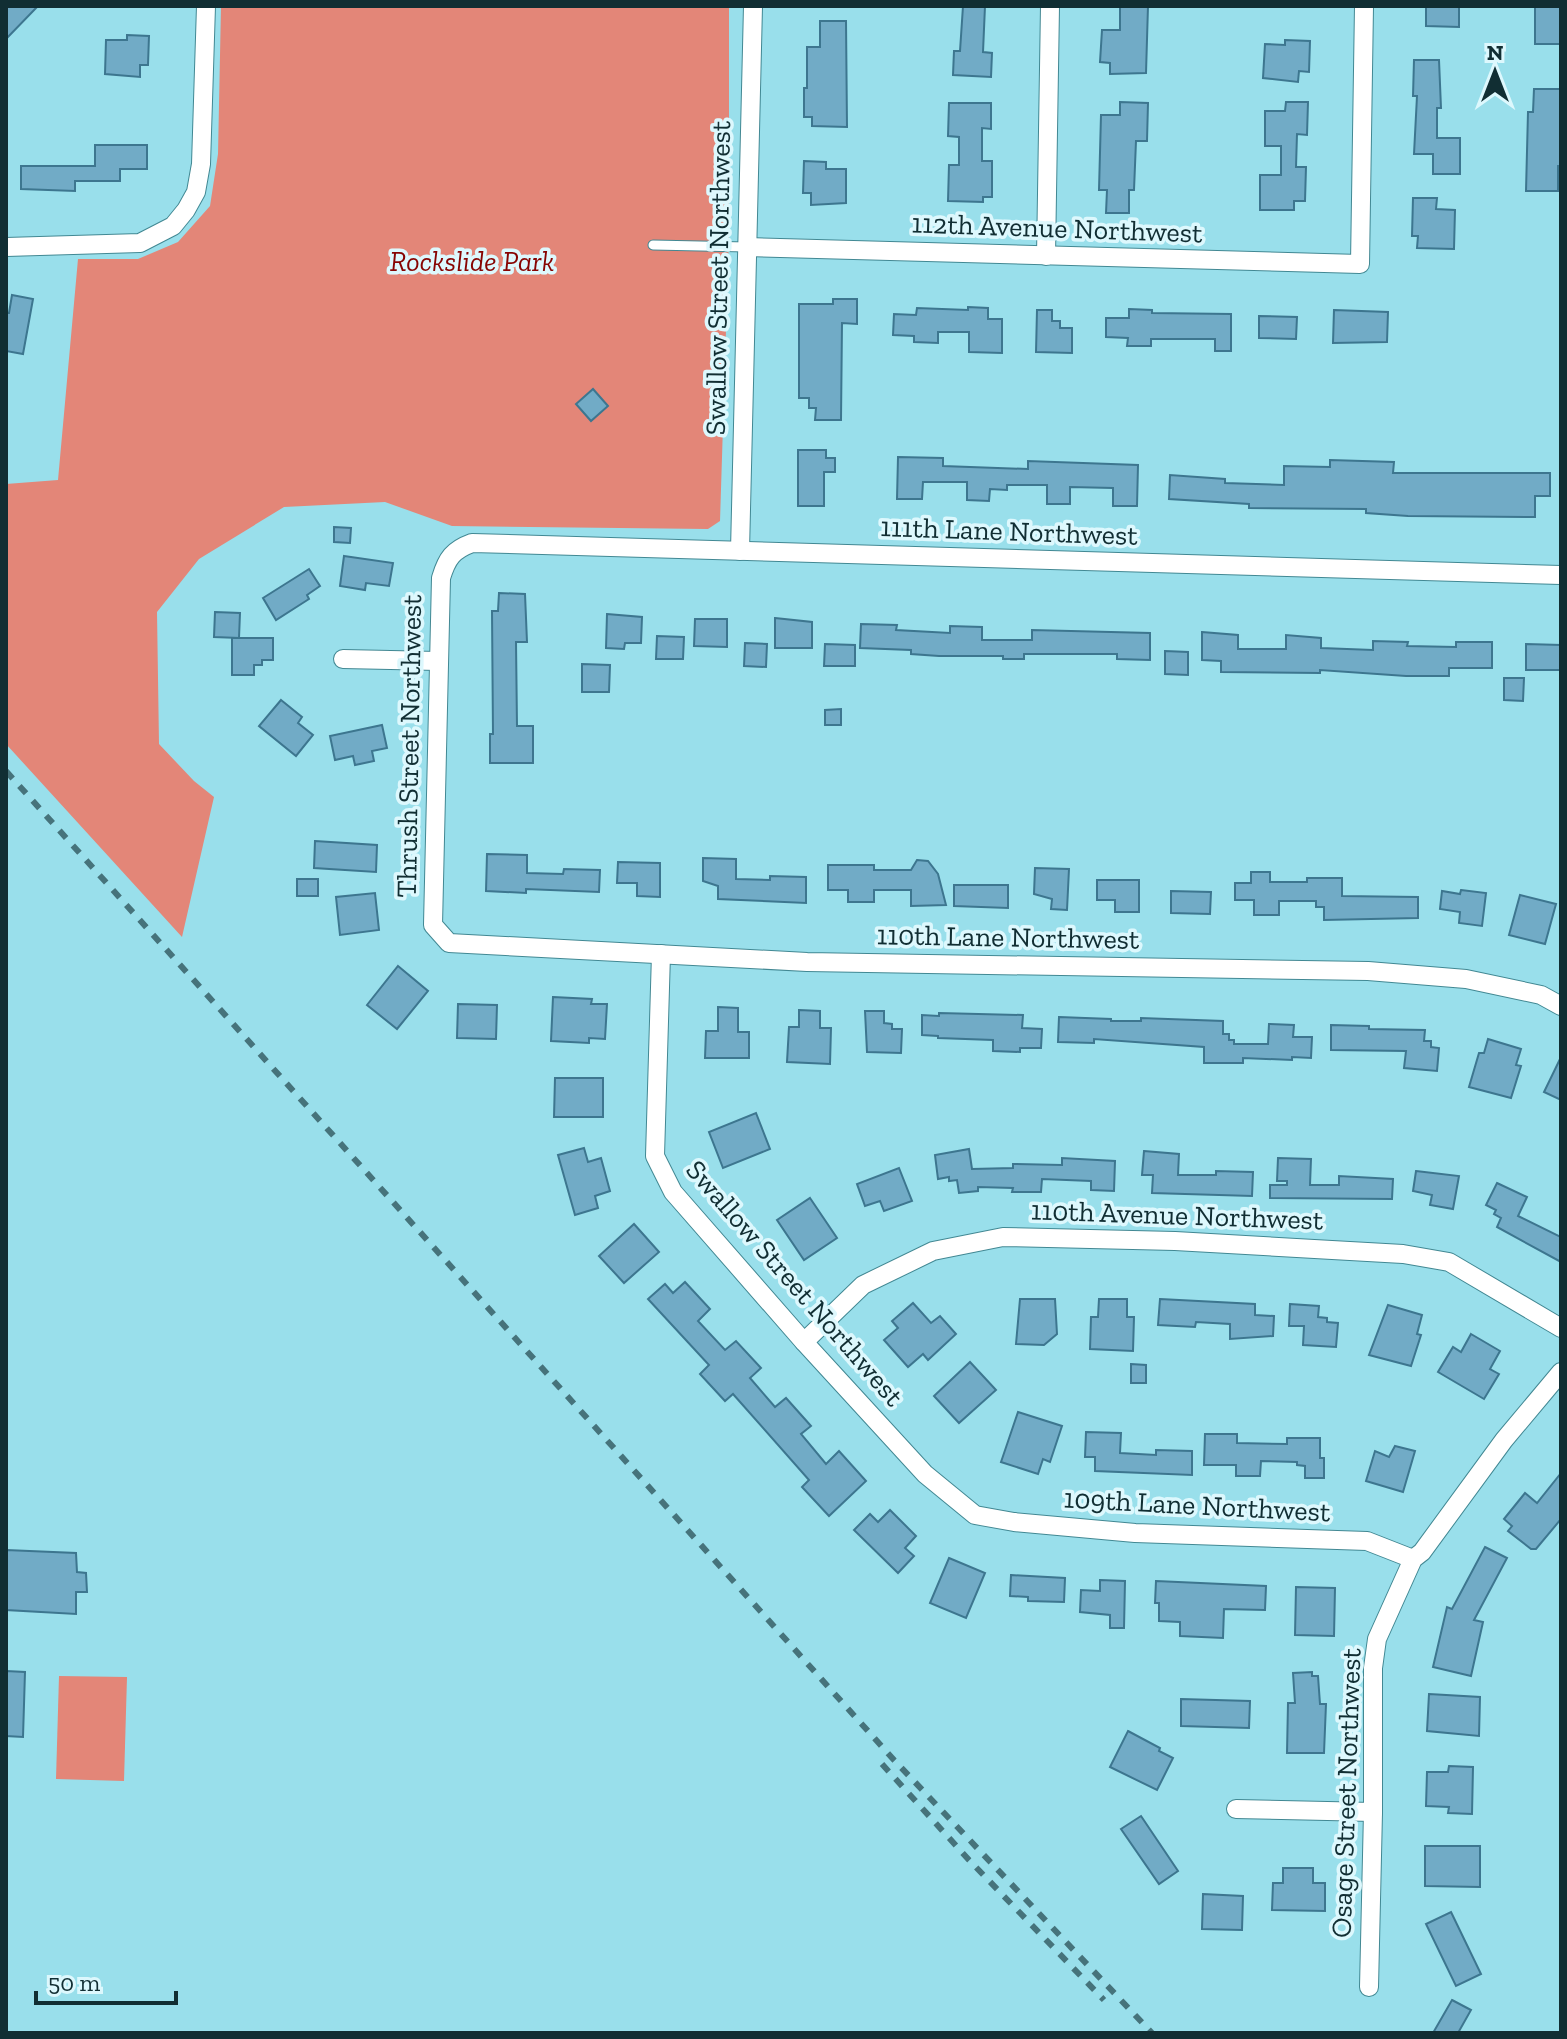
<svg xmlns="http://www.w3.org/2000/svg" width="1567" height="2039" font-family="'Zilla Slab',serif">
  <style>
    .green { fill: #e38678 }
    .building { fill: #71abc6; stroke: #3d768f; stroke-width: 2 }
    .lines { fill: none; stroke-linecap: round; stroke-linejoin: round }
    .lane-casing { stroke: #428893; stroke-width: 11 }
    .street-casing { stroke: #428893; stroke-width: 20 }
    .lane { stroke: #fff; stroke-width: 9 }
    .street { stroke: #fff; stroke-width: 18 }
    .rail { stroke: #46737b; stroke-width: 6; stroke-dasharray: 10 10; stroke-linecap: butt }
    .labels { text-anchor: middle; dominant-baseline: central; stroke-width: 7; stroke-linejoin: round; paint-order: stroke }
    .street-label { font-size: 28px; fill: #112e33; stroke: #ddf8fd }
    .park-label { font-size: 28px; font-style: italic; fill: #870402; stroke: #ddf8fd }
  </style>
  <rect width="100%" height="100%" fill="#99dfeb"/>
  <g class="green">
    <polygon points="221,6 729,6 729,235 720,521 708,529 452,526 385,502 284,507 199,559 157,612 159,744 194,781 214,797 182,937 6,744 6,484 58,480 78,259 138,259 178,242 210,206 218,154"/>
    <polygon points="59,1676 127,1677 124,1781 56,1779"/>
  </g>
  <g class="building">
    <polygon points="6,6 38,6 6,39"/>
    <polygon points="963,6 985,6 983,52 992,53 991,77 953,75 954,51 960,51"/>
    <polygon points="1120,6 1148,6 1146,73 1110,74 1110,63 1100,62 1102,30 1120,30"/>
    <polygon points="1426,6 1459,6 1459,27 1426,26"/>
    <rect x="1535" y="6" width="26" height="38"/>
    <polygon points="820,21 846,21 847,127 812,126 812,117 804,117 804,88 807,88 807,47 820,47"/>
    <polygon points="127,35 149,36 148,65 140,65 140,77 105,74 106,40 127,40"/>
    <polygon points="1285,40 1310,41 1309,72 1299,71 1298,82 1263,78 1265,44 1285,45"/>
    <polygon points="1414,60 1439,60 1441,108 1437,108 1437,138 1460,138 1460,174 1433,174 1433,154 1414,154 1417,96 1413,96"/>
    <polygon points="1534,89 1561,89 1561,166 1558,166 1558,191 1526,191 1528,112 1533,112"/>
    <polygon points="1120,102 1148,103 1147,141 1136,141 1134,190 1129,190 1129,213 1106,213 1107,190 1099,190 1101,115 1120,115"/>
    <polygon points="1286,102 1308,102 1307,135 1297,134 1296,167 1306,167 1305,201 1294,201 1294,210 1260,210 1260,175 1281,175 1281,146 1265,146 1265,111 1285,111"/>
    <polygon points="949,103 991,103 991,129 982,128 982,161 992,161 992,197 983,197 983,202 948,201 949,165 959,165 959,137 948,136"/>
    <polygon points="95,145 147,145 147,169 120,169 120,181 75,181 75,191 21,189 21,166 95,166"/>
    <polygon points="804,161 826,162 826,169 846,169 846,203 811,205 811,193 803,193"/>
    <polygon points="1413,198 1437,198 1436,209 1455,210 1454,249 1417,248 1418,236 1412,236"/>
    <polygon points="12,295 33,299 23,354 6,351 6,313 9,313"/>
    <polygon points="833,299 857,299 857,324 842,323 841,420 815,420 816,408 809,408 809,398 799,398 799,304 833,304"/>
    <polygon points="968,307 988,308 988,319 1002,319 1002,353 969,352 969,332 938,332 938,343 914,342 914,336 893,335 894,314 916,315 917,308 968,310"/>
    <polygon points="1129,309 1152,310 1152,313 1231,314 1231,351 1215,351 1215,339 1151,339 1151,346 1127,346 1128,338 1106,337 1106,318 1129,318"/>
    <polygon points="1037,310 1052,310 1052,321 1060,321 1060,328 1072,328 1072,353 1036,352"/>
    <polygon points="1334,310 1388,312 1387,342 1333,343"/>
    <polygon points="1259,316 1297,317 1296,339 1259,338"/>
    <polygon points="593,389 608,406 591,421 576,404"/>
    <polygon points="798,450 826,450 826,458 835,458 835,472 824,472 824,506 798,506"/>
    <polygon points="898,457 943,458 943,466 1028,469 1028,461 1138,465 1137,506 1113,506 1113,488 1070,487 1070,504 1047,504 1047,485 1007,485 1007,490 990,489 989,501 967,500 967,482 923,482 922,499 897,499"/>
    <polygon points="1330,460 1394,462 1393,473 1550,473 1550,496 1535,496 1535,517 1408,516 1366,513 1366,509 1249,508 1249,504 1169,499 1170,475 1225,479 1225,483 1284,485 1284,466 1330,467"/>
    <polygon points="334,527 351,528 350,543 334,542"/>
    <polygon points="344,556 393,563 389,586 366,583 365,590 340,586"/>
    <polygon points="309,569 320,586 307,595 309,599 276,620 263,598"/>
    <polygon points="499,593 525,594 527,642 516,642 517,726 533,726 533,763 490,763 490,734 493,734 492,611 498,611"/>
    <polygon points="215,612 240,613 239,638 214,637"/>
    <polygon points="607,614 642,617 641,643 625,643 624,649 606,648"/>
    <polygon points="775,618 812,622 812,648 775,648"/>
    <polygon points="695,619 727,619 727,647 694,646"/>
    <polygon points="861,624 897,625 896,630 950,633 950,626 982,627 982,640 1032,640 1032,630 1150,633 1150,660 1117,659 1117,654 1024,654 1024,659 1003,659 1003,656 939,656 911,654 911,650 860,648"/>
    <polygon points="1202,632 1238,635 1238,649 1286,649 1286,635 1321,638 1321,648 1373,650 1373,641 1408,642 1407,646 1456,647 1456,642 1492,642 1492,668 1449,668 1449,676 1406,676 1320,670 1320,673 1221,672 1221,661 1202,660"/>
    <polygon points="657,636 684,637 683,659 656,659"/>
    <polygon points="232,638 273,638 273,660 262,660 262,665 254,665 254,675 232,675"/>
    <polygon points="745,643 767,644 766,667 744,666"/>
    <polygon points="825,644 855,645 855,666 824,666"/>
    <polygon points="1526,644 1561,645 1561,670 1526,670"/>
    <polygon points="1165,651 1188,652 1188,675 1165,674"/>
    <polygon points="582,664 610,665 609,692 582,692"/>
    <polygon points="1504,678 1524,678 1523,701 1504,700"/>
    <polygon points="281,700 302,717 298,723 313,735 296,756 259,726"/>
    <polygon points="841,709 841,725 825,725 825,710"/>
    <polygon points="382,725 387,748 372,751 374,761 355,765 353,756 335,760 330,736"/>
    <polygon points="315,841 377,845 376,872 314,868"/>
    <polygon points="487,854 527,855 527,873 563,874 564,869 600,870 599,892 526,889 526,893 486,891"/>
    <polygon points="703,858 736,859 736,879 770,880 770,876 806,877 806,903 718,899 718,886 703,881"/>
    <polygon points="917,860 928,861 938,874 946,905 911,906 911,890 874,890 874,902 848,902 848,890 828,890 828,865 874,865 874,870 911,870"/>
    <polygon points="618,862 660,863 660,897 637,896 637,883 617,883"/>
    <polygon points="1035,868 1069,869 1067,910 1051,909 1052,899 1034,894"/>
    <polygon points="1251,872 1270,872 1270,882 1307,882 1307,878 1342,878 1342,896 1418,897 1418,918 1324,920 1324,907 1316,907 1316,901 1279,901 1279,915 1254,915 1254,900 1235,900 1235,883 1251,883"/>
    <rect x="297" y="879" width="21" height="17"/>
    <polygon points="1097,880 1139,880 1139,912 1115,912 1115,900 1097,900"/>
    <polygon points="954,885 1008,885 1008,908 954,906"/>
    <polygon points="1461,890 1486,893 1482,926 1459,923 1460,912 1440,909 1442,891 1460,894"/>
    <polygon points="1171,891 1211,892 1210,914 1171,913"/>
    <polygon points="375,893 379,930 340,935 336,897"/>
    <polygon points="1520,895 1556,904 1545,944 1509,935"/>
    <polygon points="398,966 428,991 397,1029 367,1005"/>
    <polygon points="553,997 592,999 591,1004 607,1004 605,1039 589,1038 589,1043 551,1041"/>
    <polygon points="458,1004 497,1005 496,1039 457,1038"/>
    <polygon points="718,1007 738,1008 738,1032 749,1032 749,1058 705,1058 706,1031 718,1031"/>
    <polygon points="799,1010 820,1011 820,1028 831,1028 830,1064 787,1062 789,1027 799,1027"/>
    <polygon points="865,1011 884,1011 884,1023 892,1024 892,1029 902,1029 901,1053 867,1052"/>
    <polygon points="939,1013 1023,1015 1022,1028 1042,1029 1041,1048 1020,1048 1020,1052 993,1051 993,1040 938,1038 938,1036 922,1035 922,1015 939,1016"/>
    <polygon points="1059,1017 1111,1019 1111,1021 1141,1021 1141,1018 1223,1021 1223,1034 1229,1034 1229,1040 1234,1040 1234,1044 1268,1044 1269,1024 1294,1025 1293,1037 1312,1037 1311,1058 1292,1057 1292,1060 1243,1058 1243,1063 1204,1063 1204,1047 1094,1039 1094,1043 1058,1042"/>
    <polygon points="1331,1025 1369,1026 1369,1029 1425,1030 1424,1041 1431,1041 1431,1047 1439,1048 1437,1071 1404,1068 1406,1051 1331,1050"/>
    <polygon points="1488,1039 1521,1049 1516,1065 1521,1066 1511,1098 1469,1087 1479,1053 1484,1053"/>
    <polygon points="1561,1057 1561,1100 1544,1092"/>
    <polygon points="555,1078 603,1078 603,1117 554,1117"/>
    <polygon points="756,1113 770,1149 723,1168 709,1132"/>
    <polygon points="584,1148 588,1162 601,1158 610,1191 595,1196 598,1208 575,1215 558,1155"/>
    <polygon points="969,1149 972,1169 1013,1168 1013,1164 1062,1165 1062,1158 1115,1161 1114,1191 1091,1190 1091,1181 1042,1179 1041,1192 1012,1192 1013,1188 978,1187 978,1191 959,1193 957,1180 949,1181 949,1177 938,1179 935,1155"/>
    <polygon points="1144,1151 1179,1154 1178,1175 1216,1175 1216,1171 1253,1172 1252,1196 1152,1193 1153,1175 1142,1175"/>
    <polygon points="1278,1158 1311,1159 1310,1185 1339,1185 1339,1176 1393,1179 1392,1199 1270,1198 1270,1185 1287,1185 1287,1181 1277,1181"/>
    <polygon points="899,1168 912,1201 884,1211 880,1201 865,1206 857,1184"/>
    <polygon points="1416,1171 1459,1176 1453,1209 1430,1205 1432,1195 1413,1191"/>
    <polygon points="1497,1183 1527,1197 1518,1216 1561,1237 1561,1262 1497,1227 1501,1218 1494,1214 1496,1210 1486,1205"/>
    <polygon points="810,1198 837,1238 804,1260 777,1220"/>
    <polygon points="634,1224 659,1252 624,1283 599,1256"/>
    <polygon points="685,1282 710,1309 698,1321 725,1350 736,1341 761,1368 750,1378 775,1407 786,1398 811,1426 801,1434 826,1464 839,1451 866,1481 829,1516 802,1487 809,1480 733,1394 725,1401 700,1374 709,1365 648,1299 665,1284 673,1293"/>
    <polygon points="1020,1299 1055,1299 1057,1334 1044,1345 1016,1344"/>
    <polygon points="1099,1299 1127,1299 1127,1317 1134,1317 1133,1351 1090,1349 1091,1317 1098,1317"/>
    <polygon points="1160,1299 1255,1304 1255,1315 1274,1316 1273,1336 1230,1339 1230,1324 1196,1322 1195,1327 1158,1325"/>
    <polygon points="913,1303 931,1323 940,1316 956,1334 928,1360 923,1354 908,1367 884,1340 898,1328 892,1321"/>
    <polygon points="1290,1304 1319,1306 1318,1317 1327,1318 1327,1322 1338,1323 1336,1347 1303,1345 1304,1326 1289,1326"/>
    <polygon points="1388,1305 1422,1315 1417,1334 1421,1335 1411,1366 1369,1355"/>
    <polygon points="1471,1334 1500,1351 1490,1369 1499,1374 1484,1399 1438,1372 1453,1347 1461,1352"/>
    <polygon points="970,1362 996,1390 959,1423 934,1396"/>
    <polygon points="1131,1364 1146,1365 1146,1383 1131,1383"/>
    <polygon points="1018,1412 1062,1426 1050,1462 1043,1459 1038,1474 1001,1462"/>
    <polygon points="1086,1432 1121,1433 1120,1453 1156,1455 1156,1450 1192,1451 1192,1475 1095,1471 1095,1457 1085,1457"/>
    <polygon points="1205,1434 1237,1434 1237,1443 1287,1444 1287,1438 1320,1438 1320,1458 1324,1458 1324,1478 1305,1478 1305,1466 1297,1465 1297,1462 1261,1461 1260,1476 1236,1476 1236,1465 1204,1465"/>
    <polygon points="1395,1446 1415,1451 1403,1492 1366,1481 1375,1451 1389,1457"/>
    <polygon points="1561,1473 1561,1519 1536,1549 1531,1549 1508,1531 1512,1526 1504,1519 1525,1493 1537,1503"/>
    <polygon points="890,1510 916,1536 905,1548 914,1556 898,1573 854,1530 870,1514 878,1522"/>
    <polygon points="1485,1547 1507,1558 1474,1620 1483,1622 1471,1676 1433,1667 1447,1607 1452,1609"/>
    <polygon points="6,1550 76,1553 77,1572 86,1573 87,1592 76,1592 76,1614 6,1610"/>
    <polygon points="949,1558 985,1573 966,1618 930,1603"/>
    <polygon points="1011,1575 1065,1578 1064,1602 1028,1601 1028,1597 1010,1596"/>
    <polygon points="1100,1580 1125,1581 1124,1628 1110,1628 1110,1615 1080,1612 1081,1590 1100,1591"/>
    <polygon points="1156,1581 1266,1586 1265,1610 1224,1609 1223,1638 1180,1636 1180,1622 1159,1621 1159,1603 1155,1603"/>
    <polygon points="1296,1587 1335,1588 1334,1636 1295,1635"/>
    <polygon points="6,1671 25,1672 23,1737 6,1736"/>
    <polygon points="1312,1672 1312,1676 1318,1676 1320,1704 1326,1704 1324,1753 1287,1753 1288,1703 1295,1703 1293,1673"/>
    <polygon points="1429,1694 1480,1697 1479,1736 1427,1731"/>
    <polygon points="1181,1699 1250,1701 1249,1728 1181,1726"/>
    <polygon points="1128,1731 1160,1748 1159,1751 1173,1758 1157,1790 1110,1767"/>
    <polygon points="1449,1766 1473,1767 1472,1814 1448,1813 1449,1807 1426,1806 1427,1772 1448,1772"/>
    <polygon points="1141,1816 1178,1871 1159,1884 1121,1829"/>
    <polygon points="1425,1846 1480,1846 1480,1887 1425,1886"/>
    <polygon points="1283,1868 1313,1868 1313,1883 1325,1883 1325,1911 1272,1910 1273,1883 1283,1883"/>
    <polygon points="1203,1894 1243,1896 1242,1930 1202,1929"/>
    <polygon points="1451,1912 1481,1974 1456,1986 1426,1924"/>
    <polygon points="1452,2000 1471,2010 1458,2033 1433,2033"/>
  </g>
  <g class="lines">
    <g class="lane-casing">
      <polyline id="lane" points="653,245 747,247"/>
    </g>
    <g class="street-casing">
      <g id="street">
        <polyline points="6,247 140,243 173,226 186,210 196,192 201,164 206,6"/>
        <polyline points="747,247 1360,264 1364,6"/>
        <polyline points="1046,256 1050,6"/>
        <polyline points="740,551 753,6"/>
        <path d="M1561,575l-1089,-32c-19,7 -25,15 -31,35l-8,347 16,18 358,19 561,9 98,8 75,16 20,11"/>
        <polyline points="343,659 438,661"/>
        <polyline points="661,954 655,1156 673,1192 804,1342 925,1474 975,1515 1014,1522 1135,1533 1367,1541 1413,1559"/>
        <polyline points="804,1342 863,1285 933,1251 1003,1237 1175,1241 1403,1254 1449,1262 1561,1328"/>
        <polyline points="1236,1809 1373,1812"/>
        <polyline points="1369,1987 1373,1812 1373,1668 1377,1639 1413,1559 1422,1552 1504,1440 1561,1372"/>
      </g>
    </g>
    <use href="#lane" class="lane"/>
    <use href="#street" class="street"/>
    <g class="rail">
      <polyline points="6,771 894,1760 1152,2033"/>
      <polyline points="882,1764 969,1860 1104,2000"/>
    </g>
  </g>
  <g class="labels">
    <g class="street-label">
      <text transform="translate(1057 228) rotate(2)">112th Avenue Northwest</text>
      <text transform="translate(718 278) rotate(-89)">Swallow Street Northwest</text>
      <text transform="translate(1009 531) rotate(2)">111th Lane Northwest</text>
      <text transform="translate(409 746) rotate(-89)">Thrush Street Northwest</text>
      <text transform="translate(1008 937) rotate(1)">110th Lane Northwest</text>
      <text transform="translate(1177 1215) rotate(2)">110th Avenue Northwest</text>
      <text transform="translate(795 1283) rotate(49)">Swallow Street Northwest</text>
      <text transform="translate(1197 1505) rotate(3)">109th Lane Northwest</text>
      <text transform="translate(1346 1793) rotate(-88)">Osage Street Northwest</text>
    </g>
    <g class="park-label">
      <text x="472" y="261">Rockslide Park</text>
    </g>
  </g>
  <rect width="1567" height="2039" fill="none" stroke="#112e33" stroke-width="16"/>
  <g transform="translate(1495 72)" stroke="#ddf8fd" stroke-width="6" paint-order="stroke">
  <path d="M0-6L14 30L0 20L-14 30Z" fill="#112e33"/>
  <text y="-12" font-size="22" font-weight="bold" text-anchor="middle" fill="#112e33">N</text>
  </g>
  <path d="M36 1991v12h140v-12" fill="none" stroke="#112e33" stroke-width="4"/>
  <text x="48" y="1991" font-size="24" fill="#112e33" stroke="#ddf8fd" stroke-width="6" paint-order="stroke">50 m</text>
</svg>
